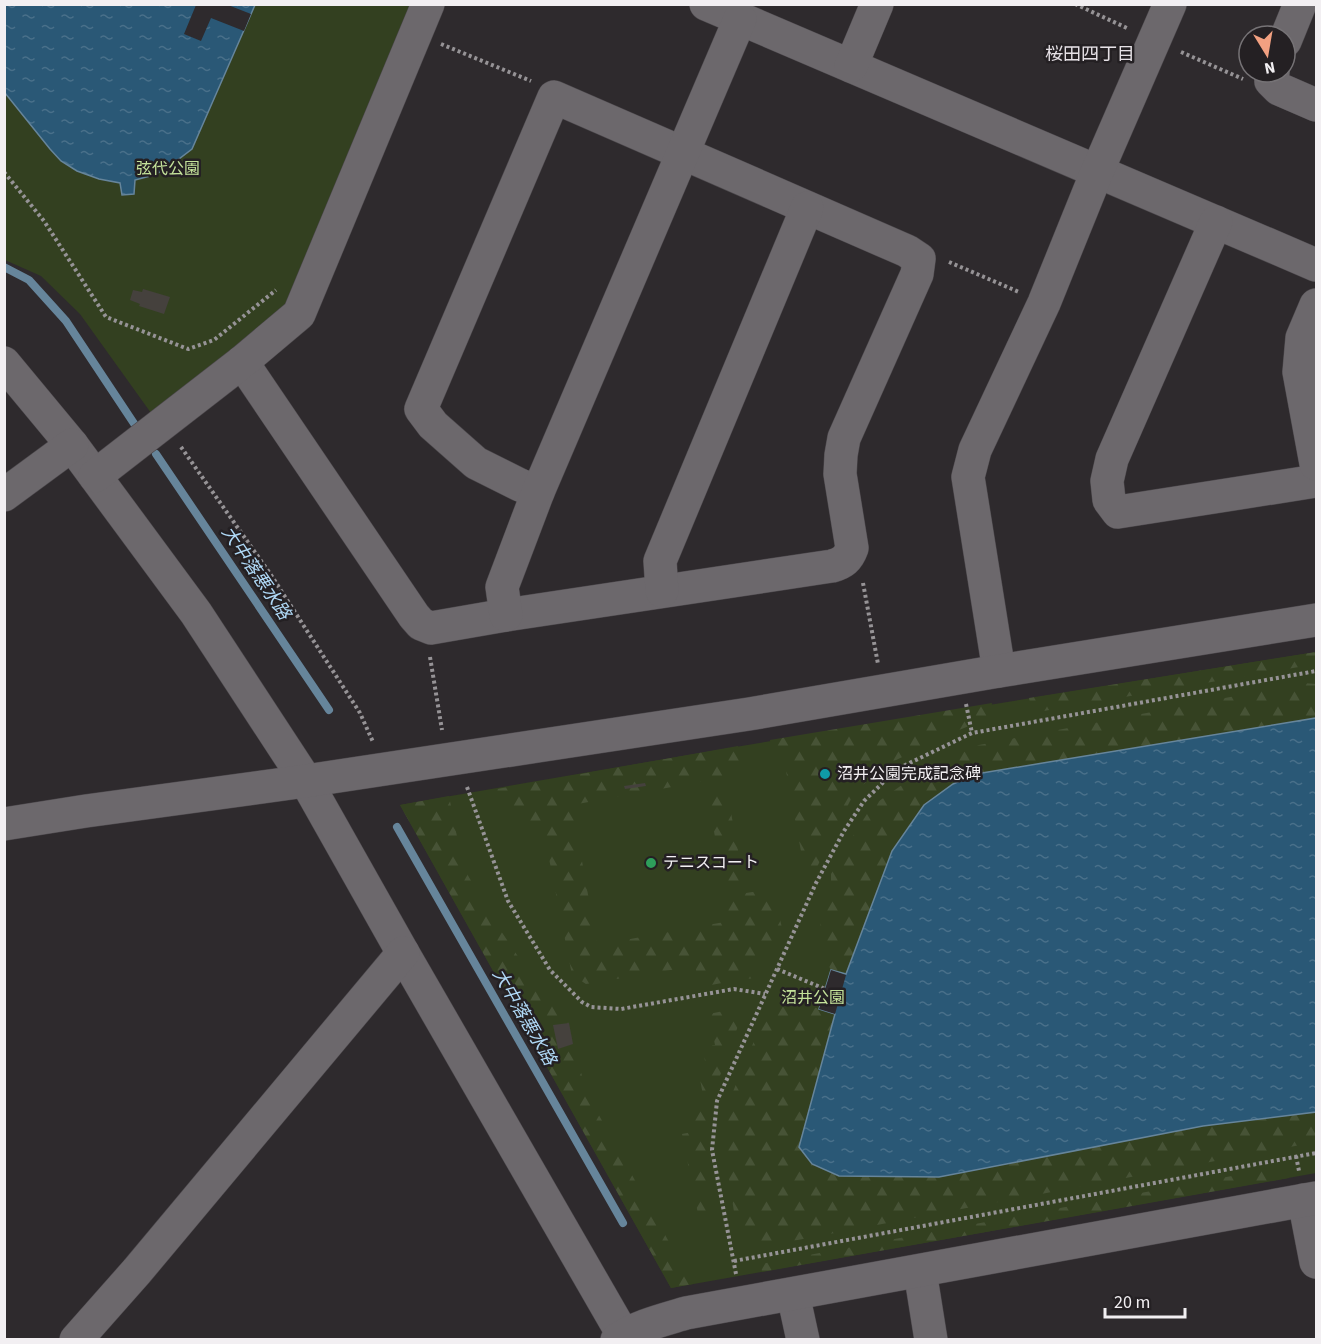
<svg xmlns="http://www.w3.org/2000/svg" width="1321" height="1344" font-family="'Source Sans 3','Noto Sans JP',sans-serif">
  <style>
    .green { fill: #334020 }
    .forest { fill: url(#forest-firs); fill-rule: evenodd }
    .water { fill: url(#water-ripples); stroke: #66859b; stroke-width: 1.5 }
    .pier { fill: #2e2a2d }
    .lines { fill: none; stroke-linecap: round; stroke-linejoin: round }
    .stream { stroke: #66859b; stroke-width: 8 }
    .building { fill: #45413d }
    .minor-casing { stroke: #4b474b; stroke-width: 34 }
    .path { stroke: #969396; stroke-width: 4; stroke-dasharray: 3 3; stroke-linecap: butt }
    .minor { stroke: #6c686c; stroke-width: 33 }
    .culture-dot { fill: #0f9aa8; stroke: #242023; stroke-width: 2 }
    .leisure-dot { fill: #2e9e5b; stroke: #242023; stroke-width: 2 }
    .labels { text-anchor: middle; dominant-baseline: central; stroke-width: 5; stroke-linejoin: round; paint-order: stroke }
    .park-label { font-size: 16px; fill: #c4e29a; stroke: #242023 }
    .poi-label { font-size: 16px; fill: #f2eff2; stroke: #242023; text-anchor: start }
    .neighbourhood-label { font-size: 18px; fill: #e6e1e6; stroke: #242023 }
    .water-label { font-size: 18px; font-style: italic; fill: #b0d9f7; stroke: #242023 }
  </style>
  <defs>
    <pattern id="forest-firs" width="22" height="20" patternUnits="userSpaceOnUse" patternTransform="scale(1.5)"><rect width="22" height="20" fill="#334020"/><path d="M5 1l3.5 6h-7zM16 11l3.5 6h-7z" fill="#475336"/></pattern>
    <pattern id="water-ripples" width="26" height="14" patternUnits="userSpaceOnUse" patternTransform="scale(1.5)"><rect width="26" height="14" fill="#2a5876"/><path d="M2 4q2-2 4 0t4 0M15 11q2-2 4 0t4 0" fill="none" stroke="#49708a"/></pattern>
  </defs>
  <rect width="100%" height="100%" fill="#2e2a2d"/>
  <g class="green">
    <polygon points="5,5 417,5 288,306 151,413 80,314 41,276 5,260"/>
    <path d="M1316,652v521l-645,115 -271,-483c305,-54 610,-104 916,-153z"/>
  </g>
  <g class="forest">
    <polygon points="1316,652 1316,664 1032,713 1029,698"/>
    <polygon points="1303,683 1316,684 1316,718 1044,763 892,851 846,975 831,970 819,948 821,918 831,896 831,871 872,806 919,773 979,745"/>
    <polygon points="992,703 990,718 951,733 884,766 854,793 806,889 803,862 784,760 773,761 770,740"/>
    <path d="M738,746l5,21 -20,3 23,123 27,-4 9,39 -28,50 -21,3 -33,6 -5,-21 -109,18 -14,-9 -29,-147 -45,-24 -1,-15zM705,781l25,140 -133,24 -25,-140z"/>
    <polygon points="449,796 463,867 495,922 543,994 566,1012 575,1055 590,1099 669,1242 675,1264 690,1265 693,1284 671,1288 400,805"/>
    <polygon points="788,999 835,1014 808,1114 1203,1126 1316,1112 1316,1142 755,1248 736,1225 724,1146 727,1106 767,1010"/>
    <polygon points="738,1008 742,1015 708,1109 706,1150 714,1216 713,1222 700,1224 682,1134 692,1132 688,1109 705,1106 697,1063 705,1061 703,1047 715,1045 709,1014"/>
    <polygon points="1286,1166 1289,1178 762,1272 760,1264"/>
  </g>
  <g class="water">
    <polygon points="4,5 255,5 192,149 167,168 154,175 135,180 134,194 122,195 120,183 99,179 77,171 61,161 50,149 5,93"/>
    <polygon points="1316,718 1316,1112 1203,1126 939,1177 839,1176 812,1164 799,1147 835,1014 819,1009 831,970 846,974 892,851 924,805 953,784 976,774"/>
  </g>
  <g class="pier">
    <polygon points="196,5 228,5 251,14 244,31 211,18 201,41 184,34"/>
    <polygon points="831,970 846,975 835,1014 819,1009"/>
  </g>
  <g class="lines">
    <g class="stream">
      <polyline points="4,267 29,280 66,321 135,425"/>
      <polyline points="156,454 329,710"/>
      <polyline points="397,827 623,1223"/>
    </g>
  </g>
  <g class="building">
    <polygon points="143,289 170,297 164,314 139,306 140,304 130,300 133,290 142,292"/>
    <polygon points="645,783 646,786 625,789 624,786"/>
    <polygon points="569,1023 573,1044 558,1049 553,1025"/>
  </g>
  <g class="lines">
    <g class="minor-casing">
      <g id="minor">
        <polyline points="706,4 1316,265"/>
        <polyline points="1285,41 1300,4"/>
        <polyline points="851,66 877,4"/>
        <polyline points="1273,72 1271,81 1279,89 1316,105"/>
        <polyline points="1216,222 1112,459 1107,481 1109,500 1118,512 1316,481"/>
        <polyline points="1316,305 1302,338 1299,372 1316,464"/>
        <path d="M242,362l172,254 7,8 10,4 75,-13 326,-49c11,-3 16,-7 20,-18l-12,-74 1,-19 3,-17 73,-164 2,-15 -12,-8 -353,-154 -133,312 12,16 43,38 44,22 18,7"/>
        <polyline points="4,363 72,445 196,613 306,781 403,953 626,1340"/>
        <polyline points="95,476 242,362 299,314 428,4"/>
        <polyline points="4,495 72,445"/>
        <polyline points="662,591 660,561 807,208"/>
        <polyline points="506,615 502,587 538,492 740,19"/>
        <polyline points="999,671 968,477 975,450 1044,303 1097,172 1170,4"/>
        <polyline points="4,824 86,811 306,781 749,714 999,671 1316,620"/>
        <polyline points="1304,1200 1316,1262"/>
        <polyline points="920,1271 931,1340"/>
        <polyline points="793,1294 803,1340"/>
        <polyline points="76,1340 137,1271 403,953"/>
        <path d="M617,1340c20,-14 46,-20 69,-27l630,-115"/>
      </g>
    </g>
    <g class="path">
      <polyline points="1075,4 1129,29"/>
      <polyline points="441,44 531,81"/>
      <polyline points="1181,52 1243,79"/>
      <polyline points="4,172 44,221 106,317 188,349 214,340 276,290"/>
      <polyline points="949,262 1019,292"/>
      <polyline points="181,447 271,575 360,713 373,742"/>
      <polyline points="863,583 878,664"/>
      <polyline points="430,657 442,730"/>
      <polyline points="966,704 972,733"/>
      <polyline points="467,787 508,901 550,970 582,1002 591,1007 621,1009 734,989 765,994"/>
      <polyline points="777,969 825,989"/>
      <polyline points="1296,1156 1299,1171"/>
      <polyline points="734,1261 1316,1153"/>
      <polyline points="736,1274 712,1150 717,1101 816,883 844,831 864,801 897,769 972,733 1316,671"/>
    </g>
    <use href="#minor" class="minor"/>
  </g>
  <circle class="culture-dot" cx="825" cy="774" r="6"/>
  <circle class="leisure-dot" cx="651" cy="863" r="6"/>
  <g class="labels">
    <g class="park-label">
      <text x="168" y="169">弦代公園</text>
      <text x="813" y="998">沼井公園</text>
    </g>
    <g class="poi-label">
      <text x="837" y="774">沼井公園完成記念碑</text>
      <text x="663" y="863">テニスコート</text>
    </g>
    <g class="neighbourhood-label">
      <text x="1090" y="54">桜田四丁目</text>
    </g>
    <g class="water-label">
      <text transform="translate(256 573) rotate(56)">大中落悪水路</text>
      <text transform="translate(524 1017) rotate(60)">大中落悪水路</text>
    </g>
  </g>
  <rect width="1321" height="1344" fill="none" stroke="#f2eff2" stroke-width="12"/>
  <g transform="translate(1267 54) rotate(169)"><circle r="28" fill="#242023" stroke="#767376" stroke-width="1.5"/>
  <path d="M0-4.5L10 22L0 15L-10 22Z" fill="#f2a081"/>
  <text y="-9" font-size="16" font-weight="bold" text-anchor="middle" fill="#f2eff2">N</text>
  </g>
  <path d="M1105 1308v9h80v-9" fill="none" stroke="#f2eff2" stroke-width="3"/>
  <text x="1114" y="1308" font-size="18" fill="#f2eff2" stroke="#242023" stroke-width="4.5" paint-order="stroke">20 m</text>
</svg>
